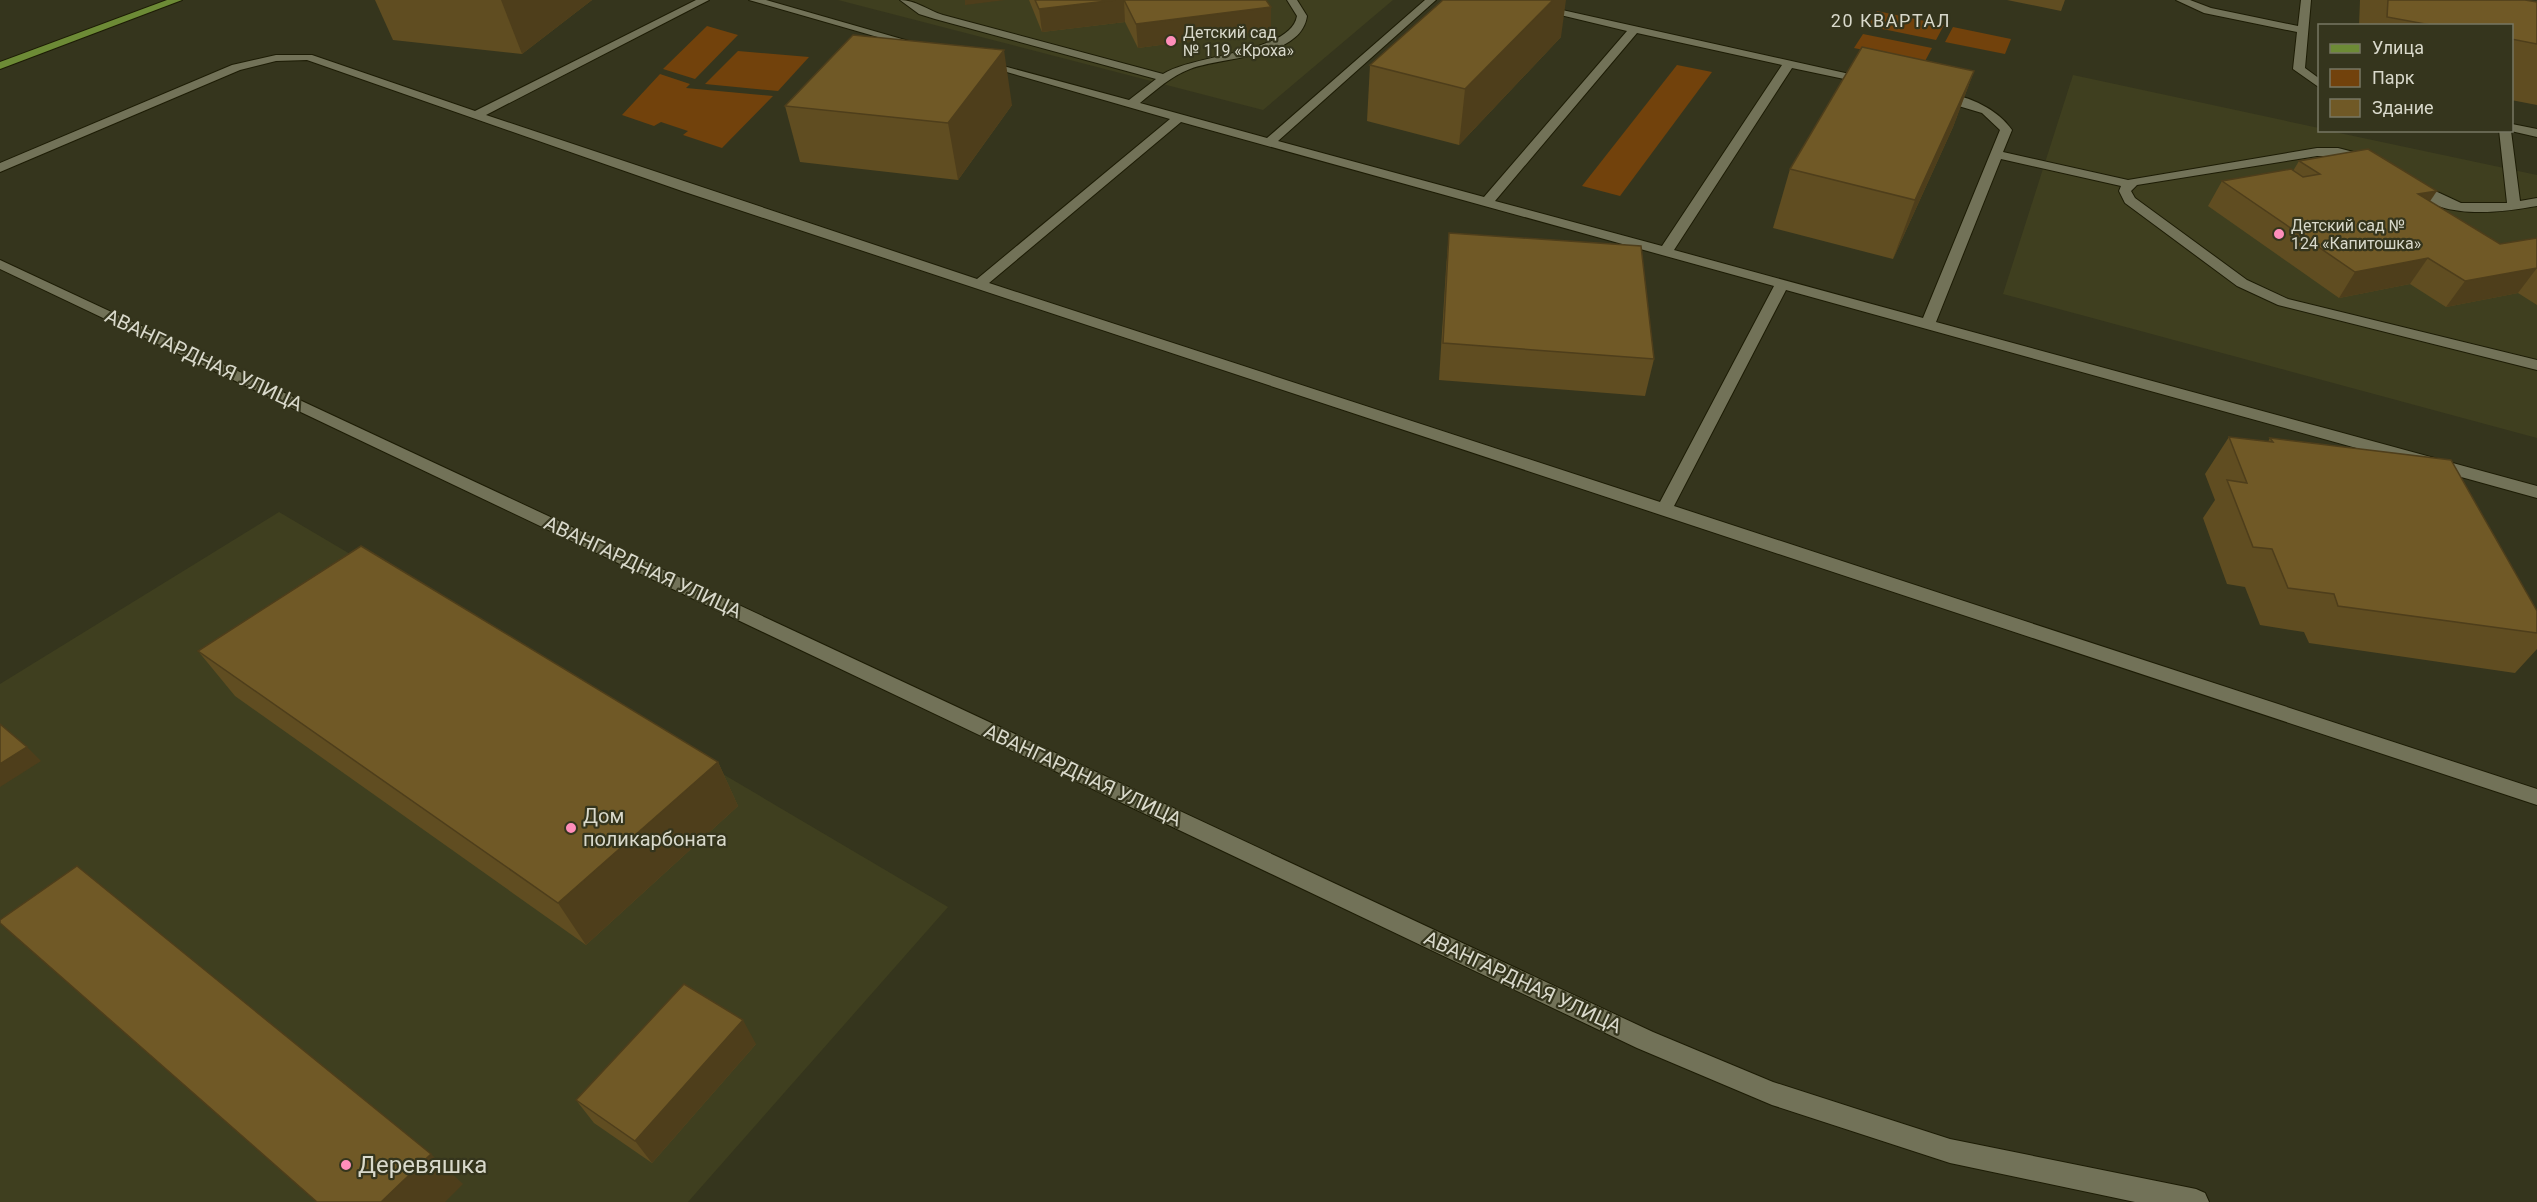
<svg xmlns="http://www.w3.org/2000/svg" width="2537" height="1202" font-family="Roboto,sans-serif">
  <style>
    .built { fill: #3f3f1f }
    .green { fill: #72420c }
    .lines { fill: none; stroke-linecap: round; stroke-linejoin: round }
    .minor-casing { stroke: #1d1c05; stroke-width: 2 }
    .major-casing { stroke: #1d1c05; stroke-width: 2 }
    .minor { fill: #727258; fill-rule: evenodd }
    .major { fill: #6d8b36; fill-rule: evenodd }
    .wall { fill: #604d21 }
    .shaded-wall { fill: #4e3e1b }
    .building { fill: #705926; stroke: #4e3e1b; stroke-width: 1.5 }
    .poi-dot { fill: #ff8eba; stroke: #35351d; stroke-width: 2 }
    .labels { text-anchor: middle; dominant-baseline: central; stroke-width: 4.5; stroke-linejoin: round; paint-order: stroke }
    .far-poi-label { font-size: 16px; fill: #d9d9cb; stroke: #35351d; text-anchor: start }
    .far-quarter-label { font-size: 18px; letter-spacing: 1.5px; fill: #d9d9cb; stroke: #35351d }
    .street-label { font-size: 20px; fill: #d9d9cb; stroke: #35351d }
    .poi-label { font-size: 20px; fill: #d9d9cb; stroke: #35351d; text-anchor: start }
    .near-poi-label { font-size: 24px; fill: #d9d9cb; stroke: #35351d; text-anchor: start }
  </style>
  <rect width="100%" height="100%" fill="#35351d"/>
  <g class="built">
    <polygon points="838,0 1393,0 1263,110"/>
    <polygon points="2073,75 2319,128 2320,130 2330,131 2537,175 2537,438 2003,294"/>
    <polygon points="279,512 948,907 688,1202 0,1202 0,684"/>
  </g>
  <g class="green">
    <polygon points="1877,11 1944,25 1936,40 1868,26"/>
    <polygon points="707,26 738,35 695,79 663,69"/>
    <polygon points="1953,27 2011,39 2005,54 1945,42"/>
    <polygon points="1863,34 1932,48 1924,63 1854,48"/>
    <polygon points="738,51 809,57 778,91 705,84"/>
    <polygon points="1677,65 1712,72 1620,196 1582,186"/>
    <polygon points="660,74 690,84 686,88 773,96 722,148 683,135 688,131 661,122 654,126 622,115"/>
  </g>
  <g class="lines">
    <g class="minor-casing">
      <g id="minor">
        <path d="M696,0h13l-223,115 491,164 193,-160 -191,-55 6,-3 144,39 27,-21 -221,-60 -16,-5 -19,-14c16,0 27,10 43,15l220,59c32,-20 128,-21 134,-58l-10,-16h10l10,16c-6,43 -84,40 -117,53 -19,7 -34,21 -50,34l127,35 158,-138h11l-158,141 206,56 143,-166 -129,-31h19l355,79 2,2 -6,3 -76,-16 -118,182 249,68 77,-188 -18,-17 -47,-14v-4c26,-5 63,14 77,35l-9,22 125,28 189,-32h21l35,9 2,3 -6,4 -31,-8h-21l-180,29 -6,6 4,7 112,82 41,19 249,61v10l-259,-65 -41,-19 -112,-83 -6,-12 2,-5 -120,-27 -65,163 601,164v12l-751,-208 -112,216 863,283v16l-1855,-614 -375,-131 -31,1 -36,9 -240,102v-9l232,-98 44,-10h36l163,56zM1637,33l145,32 -120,181 -167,-45zM1181,122l593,164 -114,216 -671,-219z"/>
        <polygon points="749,0 766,0 926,46 916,48"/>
        <polygon points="2176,0 2190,0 2211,8 2298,26 2301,0 2311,0 2305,68 2320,79 2320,88 2293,69 2297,32 2204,13"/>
        <path d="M2512,124l25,5v8l-26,-6 9,70 17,-3v8c-40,7 -99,15 -130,-20l6,-4 5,1 43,20h46l-8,-73h13z"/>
        <polygon points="0,260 1653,1032 1773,1082 1950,1139 2196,1189 2205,1193 2209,1202 2135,1202 1950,1163 1772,1105 1637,1048 0,269"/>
      </g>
    </g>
    <g class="major-casing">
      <polygon id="major" points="167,0 182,0 0,69 0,62"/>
    </g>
    <use href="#minor" class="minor"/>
    <use href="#major" class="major"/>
  </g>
  <g class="wall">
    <polygon points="375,0 592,0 522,54 393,40"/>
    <polygon points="1029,0 1266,0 1271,7 1271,30 1138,48 1125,22 1042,32"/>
    <polygon points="2007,0 2065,0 2061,11"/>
    <polygon points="2360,0 2525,0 2537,2 2537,105 2511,100 2511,26 2359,26"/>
    <polygon points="1561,37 1459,145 1367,121 1370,65"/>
    <polygon points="1974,71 1953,127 1893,259 1773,228 1790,169"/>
    <polygon points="1012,105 958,180 800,162 785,106"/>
    <polygon points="2299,161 2430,202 2500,244 2537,238 2537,305 2518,293 2446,307 2410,284 2339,298 2208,206 2222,181 2293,171"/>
    <polygon points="1449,233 1654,359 1645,396 1439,380 1446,269"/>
    <polygon points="2229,437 2268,442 2270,438 2537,611 2537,649 2515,673 2309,643 2304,632 2260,625 2245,587 2227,584 2203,518 2215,500 2205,474"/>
    <polygon points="198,651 718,762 738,806 586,945 235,696"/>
    <polygon points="756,1044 652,1163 594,1123 576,1100"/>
  </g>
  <g class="shaded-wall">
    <polygon points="501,0 592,0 522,54"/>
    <polygon points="965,0 1005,0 965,5"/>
    <polygon points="1115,0 1124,0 1125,22 1042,32 1039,9"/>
    <polygon points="1553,0 1566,0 1561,37 1459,145 1465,89"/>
    <polygon points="1271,7 1271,30 1138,48 1136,24"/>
    <polygon points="1004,50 1012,105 958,180 948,123"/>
    <polygon points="1974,71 1953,127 1893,259 1915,200"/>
    <polygon points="2437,191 2420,216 2418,194"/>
    <polygon points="2428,258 2410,284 2339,298 2355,272"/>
    <polygon points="2537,268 2518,293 2446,307 2465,281"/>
    <polygon points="27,747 41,761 0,787 0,764"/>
    <polygon points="718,762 738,806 586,945 558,903"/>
    <polygon points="743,1020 756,1044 652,1163 635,1141"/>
    <polygon points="431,1154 463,1184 445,1202 381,1202"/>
  </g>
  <g class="building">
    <polygon points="1035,0 1115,0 1039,9"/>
    <polygon points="1124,0 1266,0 1271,7 1136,24"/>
    <polygon points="1443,0 1553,0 1465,89 1370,65"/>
    <polygon points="2388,0 2525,0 2537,2 2537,44 2511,39 2511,26 2436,26 2387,17"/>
    <polygon points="853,35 1004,50 948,123 785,106"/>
    <polygon points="1862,47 1974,71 1915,200 1790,169"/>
    <polygon points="2368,149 2437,191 2418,194 2500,244 2537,238 2537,268 2465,281 2428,258 2355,272 2222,181 2291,169 2303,177 2320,174 2299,161"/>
    <polygon points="1449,233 1641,246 1654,359 1443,343"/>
    <polygon points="2229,437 2273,442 2270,438 2451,460 2537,611 2537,633 2338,606 2334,594 2288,588 2272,549 2253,547 2227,480 2247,483"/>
    <polygon points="361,546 718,762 558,903 198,651"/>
    <polygon points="0,724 27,747 0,764"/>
    <polygon points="77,866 431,1154 381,1202 317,1202 0,923 0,920"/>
    <polygon points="684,984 743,1020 635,1141 576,1100"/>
  </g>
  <g class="poi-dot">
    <circle cx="1171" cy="41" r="6"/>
    <circle cx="2279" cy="234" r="6"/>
    <circle cx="571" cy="828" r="6"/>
    <circle cx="346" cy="1165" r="6"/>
  </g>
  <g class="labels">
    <g class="far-poi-label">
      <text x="1183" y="32">Детский сад<tspan x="1183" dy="18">№ 119 «Кроха»</tspan></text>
      <text x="2291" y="225">Детский сад №<tspan x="2291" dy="18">124 «Капитошка»</tspan></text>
    </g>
    <g class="far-quarter-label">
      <text x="1891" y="20">20 КВАРТАЛ</text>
    </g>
    <g class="street-label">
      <text transform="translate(204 360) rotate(25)">АВАНГАРДНАЯ УЛИЦА</text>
      <text transform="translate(643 567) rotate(25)">АВАНГАРДНАЯ УЛИЦА</text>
      <text transform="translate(1083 775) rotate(25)">АВАНГАРДНАЯ УЛИЦА</text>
      <text transform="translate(1523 982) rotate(25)">АВАНГАРДНАЯ УЛИЦА</text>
    </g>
    <g class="poi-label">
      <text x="583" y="816">Дом<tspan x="583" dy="23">поликарбоната</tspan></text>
    </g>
    <g class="near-poi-label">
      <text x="358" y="1165">Деревяшка</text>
    </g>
  </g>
  <rect x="2318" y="24" width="195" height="108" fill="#35351d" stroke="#777763" stroke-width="1.5"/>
  <rect x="2330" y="44" width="30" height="9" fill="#6d8b36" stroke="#777763" stroke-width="1.5"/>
  <text x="2372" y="54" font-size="18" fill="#d9d9cb">Улица</text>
  <rect x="2330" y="69" width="30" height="18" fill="#72420c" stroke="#777763" stroke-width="1.5"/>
  <text x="2372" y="84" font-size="18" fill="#d9d9cb">Парк</text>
  <rect x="2330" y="99" width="30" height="18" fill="#705926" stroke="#777763" stroke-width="1.5"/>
  <text x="2372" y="114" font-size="18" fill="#d9d9cb">Здание</text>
</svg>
